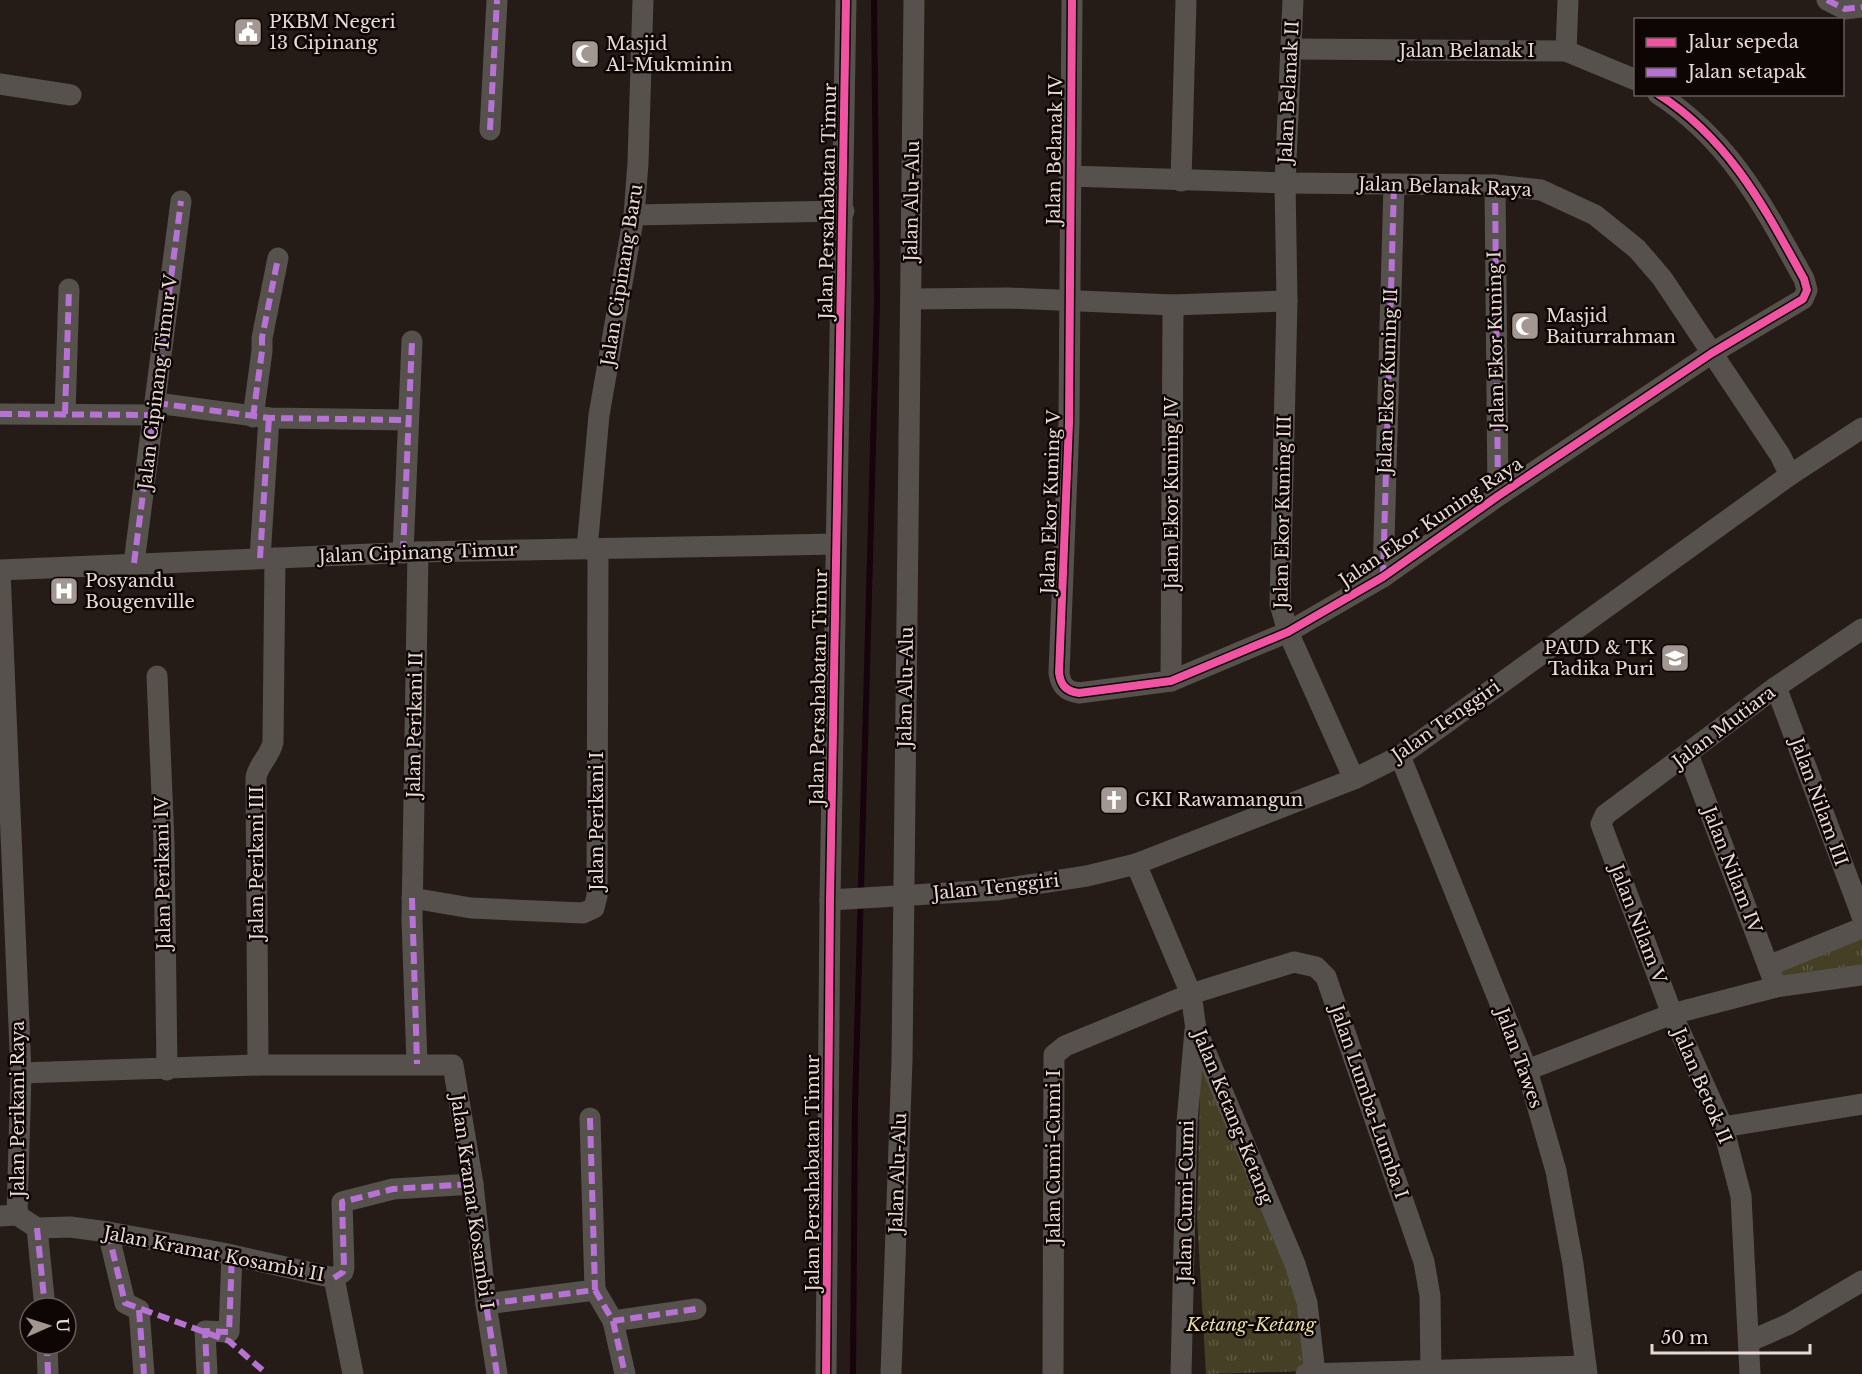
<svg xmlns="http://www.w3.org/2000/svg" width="1862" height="1374" font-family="'Libre Baskerville',serif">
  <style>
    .park { fill: url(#park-tufts) }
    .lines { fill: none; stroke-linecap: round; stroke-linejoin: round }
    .stream { stroke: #16030c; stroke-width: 6 }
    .minor { stroke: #56514d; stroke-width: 21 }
    .quiet { stroke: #b673d3; stroke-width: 6; stroke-dasharray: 12 6; stroke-linecap: butt }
    .cycleway-casing { stroke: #0e0604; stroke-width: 11 }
    .cycleway { stroke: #f153a3; stroke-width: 8 }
    .labels { text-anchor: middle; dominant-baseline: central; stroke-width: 5; stroke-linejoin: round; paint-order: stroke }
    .poi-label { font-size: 18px; fill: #e7d9d3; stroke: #0e0604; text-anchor: start }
    .street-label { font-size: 18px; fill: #e7d9d3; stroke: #0e0604 }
    .park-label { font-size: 18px; font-style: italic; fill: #e7dda0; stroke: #0e0604 }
  </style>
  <defs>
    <pattern id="park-tufts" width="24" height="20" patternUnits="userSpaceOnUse" patternTransform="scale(1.5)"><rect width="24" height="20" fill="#453f25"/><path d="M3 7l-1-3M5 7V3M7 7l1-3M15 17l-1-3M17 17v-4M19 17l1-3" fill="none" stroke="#605a44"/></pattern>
  </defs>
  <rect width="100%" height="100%" fill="#261c17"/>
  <g class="park">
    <polygon points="1862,932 1862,974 1784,979 1776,963"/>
    <polygon points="1201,1051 1289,1266 1309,1371 1206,1374 1197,1217"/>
  </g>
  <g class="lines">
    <polyline class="stream" points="853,1374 855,1108 877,301 874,0"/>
    <g class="minor">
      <path d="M1072,0l-3,423 -10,250c2,13 7,18 20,20l92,-12 117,-49 95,-55 115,-81 214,-143 91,-54 4,-9 -3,-11c-40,-72 -74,-139 -146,-185"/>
      <polyline points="1293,0 1285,183 1287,301 1280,604 1288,632 1354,779"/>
      <polyline points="1827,0 1845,9 1862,7"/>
      <polyline points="1292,49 1566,51 1636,80"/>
      <polyline points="1566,51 1568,0"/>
      <polyline points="0,84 71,95"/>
      <polyline points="490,130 497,0"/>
      <polyline points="1069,176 1285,183 1495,185 1541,190 1595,215 1637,249 1662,278 1780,455 1790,475"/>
      <polyline points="1181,181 1186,0"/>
      <polyline points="1495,185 1498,496"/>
      <polyline points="634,215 844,211"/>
      <polyline points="911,299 1008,298 1173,305 1287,301"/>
      <polyline points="156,403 269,418 408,420"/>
      <polyline points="0,414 155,415"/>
      <polyline points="65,414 69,289"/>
      <polyline points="253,417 262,351 262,338 278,258"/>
      <polyline points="587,549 599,415 634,215 638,163 643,0"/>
      <polyline points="403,553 412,341"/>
      <polyline points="260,558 269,418"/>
      <polyline points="134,563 181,201"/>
      <polyline points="0,570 418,552 836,544"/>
      <polyline points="0,571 21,1073 17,1215"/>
      <polyline points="1383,577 1394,185"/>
      <polyline points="157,676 164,843 167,1070"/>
      <polyline points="1171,681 1173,305"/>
      <polyline points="1776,687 1862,916"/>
      <polyline points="1688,754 1776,987"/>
      <polyline points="1400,756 1527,1070 1556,1171 1573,1264 1587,1374"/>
      <polyline points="1136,864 1191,994 1196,1029 1295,1264 1307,1303 1315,1374"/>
      <polyline points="412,898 471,908 583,913 594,908 597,896 598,549"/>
      <polyline points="830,900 996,890 1087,876 1136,864 1354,779 1400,756 1790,475 1862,428"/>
      <polyline points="1768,966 1862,928"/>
      <polyline points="417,1064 412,920 418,552"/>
      <path d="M258,1065l-2,-287c2,-14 14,-21 17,-36l2,-184"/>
      <polyline points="1527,1070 1672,1014 1776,987 1862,975"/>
      <polyline points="21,1073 258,1065 453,1065 473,1184 486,1304 497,1374"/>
      <polyline points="590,1118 595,1290"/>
      <polyline points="1723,1127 1862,1104"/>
      <polyline points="0,1216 17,1215 37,1228 70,1227 108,1232 223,1253 334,1278 353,1374"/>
      <polyline points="37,1228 45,1308"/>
      <polyline points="108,1232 125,1303 139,1310 144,1374"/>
      <polyline points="334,1278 343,1272 344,1267 342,1202 393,1189 473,1184"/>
      <polyline points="486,1304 595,1290 613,1321 696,1309"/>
      <polyline points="613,1321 625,1374"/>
      <polyline points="1750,1341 1789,1324 1862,1281"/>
      <polyline points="47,1344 48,1374"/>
      <polyline points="207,1374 205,1331 229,1332 232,1255"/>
      <polyline points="826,1374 830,900 846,0"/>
      <polyline points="891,1374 902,1060 914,0"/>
      <polyline points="1053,1374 1054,1055 1065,1046 1191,994 1294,962 1316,967 1326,977 1424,1262 1430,1296 1431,1374"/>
      <polyline points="1181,1374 1187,1122 1195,1030"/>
      <polyline points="1306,1374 1586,1366"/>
      <polyline points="1750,1374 1741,1196 1723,1127 1672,1014 1601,824 1605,815 1776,687 1862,629"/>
    </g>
    <g class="quiet">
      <polyline points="1827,0 1845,9 1862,7"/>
      <polyline points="490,130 497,0"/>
      <polyline points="1495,185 1498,496"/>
      <polyline points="156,403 269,418 408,420"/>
      <polyline points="0,414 155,415"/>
      <polyline points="65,414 69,289"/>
      <polyline points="253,417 262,351 262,338 278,258"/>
      <polyline points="403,553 412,341"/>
      <polyline points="260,558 269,418"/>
      <polyline points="134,563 181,201"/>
      <polyline points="1383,577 1394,185"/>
      <polyline points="412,898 417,1064"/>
      <polyline points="590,1118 595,1290"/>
      <polyline points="37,1228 45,1308"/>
      <polyline points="108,1232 125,1303 229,1341 267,1374"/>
      <polyline points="334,1278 343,1272 344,1267 342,1202 393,1189 473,1184"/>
      <polyline points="139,1310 144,1374"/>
      <polyline points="613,1321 625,1374"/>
      <polyline points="47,1344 48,1374"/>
      <polyline points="207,1374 205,1331 229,1332 232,1255"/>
      <polyline points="497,1374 486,1304 595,1290 613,1321 696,1309"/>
    </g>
    <g class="cycleway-casing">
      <g id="cycleway">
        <path d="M1072,0l-3,423 -10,250c2,13 7,18 20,20l92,-12 117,-49 95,-55 115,-81 214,-143 91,-54 4,-9 -3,-11c-40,-72 -74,-139 -146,-185"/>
        <polyline points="826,1374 830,900 846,0"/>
      </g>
    </g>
    <use href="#cycleway" class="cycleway"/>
  </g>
  <defs>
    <g id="civic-square" transform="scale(1.5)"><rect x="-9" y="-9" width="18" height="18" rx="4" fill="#a39791" stroke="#0e0604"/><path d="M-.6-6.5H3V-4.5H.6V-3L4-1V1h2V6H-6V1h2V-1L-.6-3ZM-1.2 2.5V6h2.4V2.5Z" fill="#fff"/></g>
    <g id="mosque-square" transform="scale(1.5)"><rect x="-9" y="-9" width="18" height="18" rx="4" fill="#a39791" stroke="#0e0604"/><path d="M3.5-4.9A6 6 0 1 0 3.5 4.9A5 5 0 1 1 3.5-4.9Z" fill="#fff"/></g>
    <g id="hospital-square" transform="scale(1.5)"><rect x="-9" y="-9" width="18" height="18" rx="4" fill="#a39791" stroke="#0e0604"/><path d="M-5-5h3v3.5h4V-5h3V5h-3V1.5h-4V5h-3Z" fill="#fff"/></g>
    <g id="school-square" transform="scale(1.5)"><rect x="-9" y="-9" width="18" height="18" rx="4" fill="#a39791" stroke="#0e0604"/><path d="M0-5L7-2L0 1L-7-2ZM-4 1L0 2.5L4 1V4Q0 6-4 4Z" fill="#fff"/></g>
    <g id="church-square" transform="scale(1.5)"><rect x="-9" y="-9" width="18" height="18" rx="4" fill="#a39791" stroke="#0e0604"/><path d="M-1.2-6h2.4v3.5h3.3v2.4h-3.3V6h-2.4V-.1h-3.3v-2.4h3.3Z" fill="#fff"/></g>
  </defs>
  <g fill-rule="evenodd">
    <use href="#civic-square" x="248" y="32"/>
    <use href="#mosque-square" x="585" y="54"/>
    <use href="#mosque-square" x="1525" y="326"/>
    <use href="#hospital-square" x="64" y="591"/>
    <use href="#school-square" x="1675" y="658"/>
    <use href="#church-square" x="1114" y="800"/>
  </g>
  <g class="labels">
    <g class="poi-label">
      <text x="269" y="22">PKBM Negeri<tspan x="269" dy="21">13 Cipinang</tspan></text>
      <text x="606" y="44">Masjid<tspan x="606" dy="21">Al-Mukminin</tspan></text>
      <text x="1546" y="316">Masjid<tspan x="1546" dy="21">Baiturrahman</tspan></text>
      <text x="85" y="581">Posyandu<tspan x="85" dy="21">Bougenville</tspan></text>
      <text x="1654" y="648" text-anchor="end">PAUD &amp; TK<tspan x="1654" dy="21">Tadika Puri</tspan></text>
      <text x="1135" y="800">GKI Rawamangun</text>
    </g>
    <g class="street-label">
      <text x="1467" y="51">Jalan Belanak I</text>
      <text transform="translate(1289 92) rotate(-87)">Jalan Belanak II</text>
      <text transform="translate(1055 150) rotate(-89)">Jalan Belanak IV</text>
      <text transform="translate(1445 187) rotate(2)">Jalan Belanak Raya</text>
      <text transform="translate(828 201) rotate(-89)">Jalan Persahabatan Timur</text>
      <text transform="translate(912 201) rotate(-89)">Jalan Alu-Alu</text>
      <text transform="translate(622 275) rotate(-81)">Jalan Cipinang Baru</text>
      <text transform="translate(1496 340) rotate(-91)">Jalan Ekor Kuning I</text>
      <text transform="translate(1388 381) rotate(-88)">Jalan Ekor Kuning II</text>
      <text transform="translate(158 382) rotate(-83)">Jalan Cipinang Timur V</text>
      <text transform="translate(1172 493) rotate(-90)">Jalan Ekor Kuning IV</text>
      <text transform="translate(1051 502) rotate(-88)">Jalan Ekor Kuning V</text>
      <text transform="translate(1283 512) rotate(-89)">Jalan Ekor Kuning III</text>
      <text transform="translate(1431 522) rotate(-34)">Jalan Ekor Kuning Raya</text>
      <text transform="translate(418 553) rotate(-2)">Jalan Cipinang Timur</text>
      <text transform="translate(819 687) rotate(-89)">Jalan Persahabatan Timur</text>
      <text transform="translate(906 687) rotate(-89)">Jalan Alu-Alu</text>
      <text transform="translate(1446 721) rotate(-35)">Jalan Tenggiri</text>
      <text transform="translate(415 725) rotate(-89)">Jalan Perikani II</text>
      <text transform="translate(1724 727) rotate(-37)">Jalan Mutiara</text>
      <text transform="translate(1819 802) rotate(70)">Jalan Nilam III</text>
      <text transform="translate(597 821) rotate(-90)">Jalan Perikani I</text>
      <text transform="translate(257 863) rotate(-90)">Jalan Perikani III</text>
      <text transform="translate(1732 870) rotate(69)">Jalan Nilam IV</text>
      <text transform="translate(163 873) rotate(-91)">Jalan Perikani IV</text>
      <text transform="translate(996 887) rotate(-6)">Jalan Tenggiri</text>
      <text transform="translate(1638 924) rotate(69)">Jalan Nilam V</text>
      <text transform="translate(1519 1058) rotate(70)">Jalan Tawes</text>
      <text transform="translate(1702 1086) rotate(67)">Jalan Betok II</text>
      <text transform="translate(1369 1102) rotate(71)">Jalan Lumba-Lumba I</text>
      <text transform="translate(18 1109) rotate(-90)">Jalan Perikani Raya</text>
      <text transform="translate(1233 1117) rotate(68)">Jalan Ketang-Ketang</text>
      <text transform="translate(1054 1157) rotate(-90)">Jalan Cumi-Cumi I</text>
      <text transform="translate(813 1173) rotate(-90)">Jalan Persahabatan Timur</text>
      <text transform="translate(898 1173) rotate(-88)">Jalan Alu-Alu</text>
      <text transform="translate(1186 1201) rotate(-89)">Jalan Cumi-Cumi</text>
      <text transform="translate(472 1202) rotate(82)">Jalan Kramat Kosambi I</text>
      <text transform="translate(214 1254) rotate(11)">Jalan Kramat Kosambi II</text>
    </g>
    <g class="park-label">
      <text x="1251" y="1325">Ketang-Ketang</text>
    </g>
  </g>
  <rect x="1634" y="18" width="210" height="78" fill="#0e0604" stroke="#655a57" stroke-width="1.5"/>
  <rect x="1646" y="38" width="30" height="9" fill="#f153a3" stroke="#655a57" stroke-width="1.5"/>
  <text x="1688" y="48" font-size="18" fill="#e7d9d3">Jalur sepeda</text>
  <rect x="1646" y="68" width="30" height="9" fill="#b673d3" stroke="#655a57" stroke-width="1.5"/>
  <text x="1688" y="78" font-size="18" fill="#e7d9d3">Jalan setapak</text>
  <g transform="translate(48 1326) rotate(87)"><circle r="28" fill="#0e0604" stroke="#655a57" stroke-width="1.5"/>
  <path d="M0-4.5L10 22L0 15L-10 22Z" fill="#a39791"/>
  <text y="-9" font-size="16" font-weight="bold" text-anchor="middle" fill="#e7d9d3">U</text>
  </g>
  <path d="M1652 1344v9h158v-9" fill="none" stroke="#e7d9d3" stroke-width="3"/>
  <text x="1661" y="1344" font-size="18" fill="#e7d9d3" stroke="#0e0604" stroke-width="4.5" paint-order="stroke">50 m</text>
</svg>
